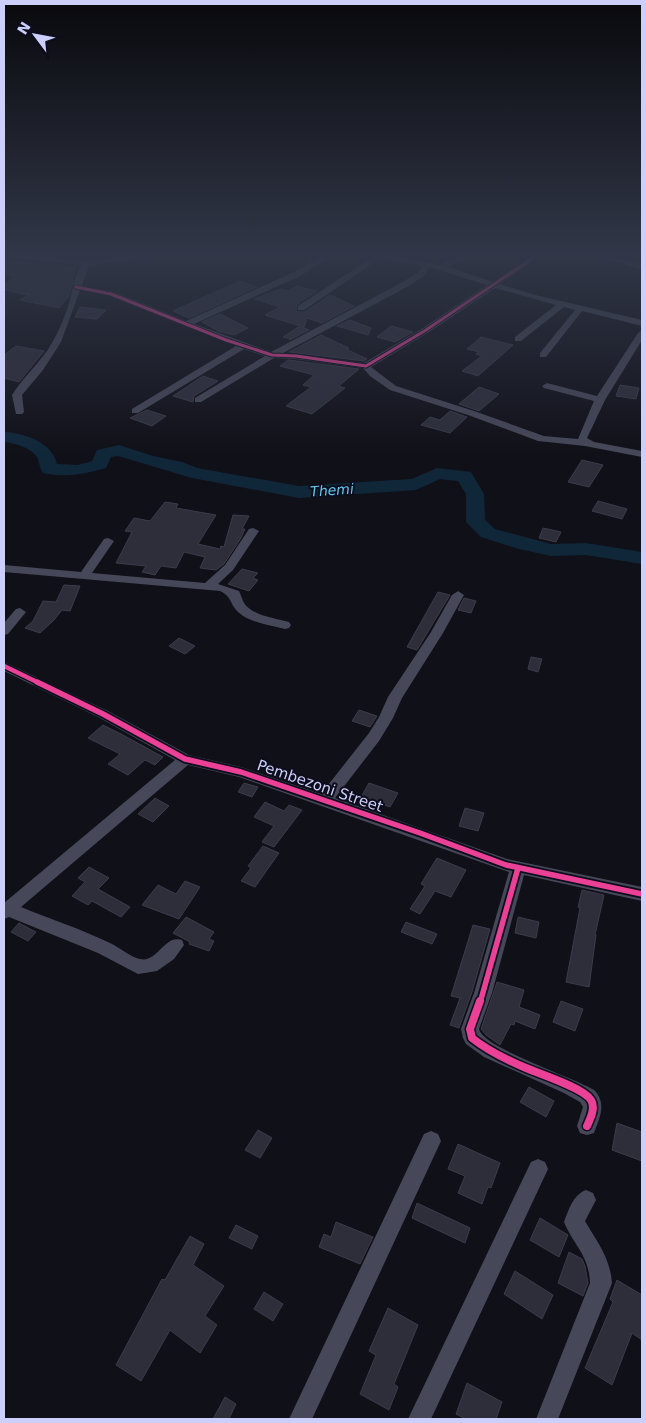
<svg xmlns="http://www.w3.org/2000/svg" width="646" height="1423" font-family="'DejaVu Sans',sans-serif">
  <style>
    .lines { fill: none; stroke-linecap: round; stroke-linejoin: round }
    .river { fill: #10273a; fill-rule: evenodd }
    .building { fill: #2e2e3b; stroke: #3b3b4b }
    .minor { fill: #464859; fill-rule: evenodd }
    .cycleway-far3-casing { stroke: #0d0d1c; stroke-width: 5 }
    .cycleway-far2-casing { stroke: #0d0d1c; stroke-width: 7 }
    .cycleway-far1-casing { stroke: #0d0d1c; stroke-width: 9 }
    .cycleway-casing { stroke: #0d0d1c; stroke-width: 11 }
    .cycleway-far3 { stroke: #ea4096; stroke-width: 3 }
    .cycleway-far2 { stroke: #ea4096; stroke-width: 4.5 }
    .cycleway-far1 { stroke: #ea4096; stroke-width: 5.5 }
    .cycleway { stroke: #ea4096; stroke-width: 8 }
    .labels { text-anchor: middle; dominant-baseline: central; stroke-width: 4; stroke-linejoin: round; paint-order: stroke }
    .far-water-label { font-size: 14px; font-style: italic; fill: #64c7f1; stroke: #0d0d1c }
    .street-label { font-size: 15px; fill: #cccffa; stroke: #0d0d1c }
  </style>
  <rect width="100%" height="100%" fill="#101018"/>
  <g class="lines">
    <path class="river" d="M4,432c20,1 48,10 53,32l21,1 14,-4 5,-11 22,-5 34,11 29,6 15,6 102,18 113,-7 25,-11 34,4 13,22 1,26 10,9 56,15 35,-1 56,9v12l-56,-9 -35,1 -32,-7 -38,-12 -15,-15v-28l-8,-13 -18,-2 -24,11 -117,8 -107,-20 -74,-22 -7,1 -5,11c-21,6 -41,10 -63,5 -4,-5 -3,-11 -6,-16 -6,-9 -22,-14 -33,-15z"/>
  </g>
  <g class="building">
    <polygon points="4,261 76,267 69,296 59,308 20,300 28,295 4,290 4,285 14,277 4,273"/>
    <polygon points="240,281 257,287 189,318 173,311"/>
    <polygon points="297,286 317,291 297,304 296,310 298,312 305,312 330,295 354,306 322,323 307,318 304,327 302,327 309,330 289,340 291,339 283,337 300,326 265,315 280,307 255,299 280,289 288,291"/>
    <polygon points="80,307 106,310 97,319 75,317"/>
    <polygon points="220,314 248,328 234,335 218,331 202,322"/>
    <polygon points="350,320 371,328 368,335 337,326"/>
    <polygon points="391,326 413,332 395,342 377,337"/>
    <polygon points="321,335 349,348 346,349 367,359 364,361 289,352"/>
    <polygon points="481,337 513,345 478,376 462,371 482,356 476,354 479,352 467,349"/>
    <polygon points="16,346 44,351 19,382 4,378 4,355"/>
    <polygon points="288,360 296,361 359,369 339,386 345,388 312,414 286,406 311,387 303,385 314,375 280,366"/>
    <polygon points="203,376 218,381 194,396 193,402 173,396"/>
    <polygon points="620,385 639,388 636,399 616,396"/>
    <polygon points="479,387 499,394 479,411 459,404"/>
    <polygon points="147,410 166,416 152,426 130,418"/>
    <polygon points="450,411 467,417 450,433 421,425 430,417 440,420"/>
    <polygon points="582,460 603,465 589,487 568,482"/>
    <polygon points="598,501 627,509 622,519 592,511"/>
    <polygon points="165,502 178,504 176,508 216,515 198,544 220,549 221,546 224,547 233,515 249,516 242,529 245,529 241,538 224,564 216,570 200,568 205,557 184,552 176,568 161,566 155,575 142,572 146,566 116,563 132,532 125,531 134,518 150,521"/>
    <polygon points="543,528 561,532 556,542 539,538"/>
    <polygon points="242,569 258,573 253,578 258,580 249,591 228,584"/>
    <polygon points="64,585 80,586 70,611 62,610 54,620 40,633 25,628 33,621 43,601 56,602"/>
    <polygon points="438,592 450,595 417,650 407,647"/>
    <polygon points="464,598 476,601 471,613 458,610"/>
    <polygon points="179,638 195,646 185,654 169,646"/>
    <polygon points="531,657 542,659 538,672 528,669"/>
    <polygon points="359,710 377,716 370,727 352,721"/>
    <polygon points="103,725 123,735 163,757 155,765 145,760 128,775 108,764 120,754 88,738"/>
    <polygon points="244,783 258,787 252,797 238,792"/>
    <polygon points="369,783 398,793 390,807 361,797"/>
    <polygon points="155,798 169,806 153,822 138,814"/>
    <polygon points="265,802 284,811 289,805 302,810 274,847 262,842 274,826 254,817"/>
    <polygon points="465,808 484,813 478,831 459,826"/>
    <polygon points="263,846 279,853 255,887 241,881 251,868 248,866"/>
    <polygon points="437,858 466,870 451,897 435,891 420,914 410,909 425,886 421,884"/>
    <polygon points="89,867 109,878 98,889 130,907 121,917 92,901 88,905 72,896 85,882 78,878"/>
    <polygon points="185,881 200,887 179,919 142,905 158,885 176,894"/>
    <polygon points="582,890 604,895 595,935 596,935 589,987 566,982 580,908 578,907"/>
    <polygon points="186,917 214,932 209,939 214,941 209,951 189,944 190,942 173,933"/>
    <polygon points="518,917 539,922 536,938 515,933"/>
    <polygon points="406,922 437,934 432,944 401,932"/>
    <polygon points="19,923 36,932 28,941 11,932"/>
    <polygon points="473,925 490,929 472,992 459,1028 450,1025 460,998 451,996"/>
    <polygon points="497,982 524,990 519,1007 540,1015 535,1029 515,1021 514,1025 511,1024 500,1045 486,1035 481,1029"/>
    <polygon points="561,1001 583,1009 575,1031 553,1022"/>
    <polygon points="529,1087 554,1101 546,1117 520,1102"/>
    <polygon points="617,1123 642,1132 642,1161 612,1150"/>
    <polygon points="258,1130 272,1138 260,1158 245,1150"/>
    <polygon points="458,1144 500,1163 491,1188 488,1187 482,1204 458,1193 465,1176 448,1169"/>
    <polygon points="417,1203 470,1228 465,1243 412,1218"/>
    <polygon points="540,1218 568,1235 559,1257 530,1240"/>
    <polygon points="336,1222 373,1237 360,1264 319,1247 324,1234 331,1237"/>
    <polygon points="236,1225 258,1236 252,1249 229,1238"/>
    <polygon points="190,1236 204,1244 193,1265 224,1286 205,1316 217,1325 200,1353 170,1330 141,1381 116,1365 162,1279 165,1280"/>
    <polygon points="569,1252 582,1259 585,1266 588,1283 583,1296 558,1283"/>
    <polygon points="515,1271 553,1295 542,1319 504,1294"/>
    <polygon points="617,1280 642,1295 642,1340 632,1333 612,1385 585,1368 613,1302 610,1299"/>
    <polygon points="264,1292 283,1304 273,1321 254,1309"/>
    <polygon points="388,1308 418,1325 394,1384 398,1387 389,1410 360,1394 376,1355 369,1351"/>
    <polygon points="467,1383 502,1402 496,1419 466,1419 456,1414"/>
    <polygon points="225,1397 236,1404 229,1419 213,1419"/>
  </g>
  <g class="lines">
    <g class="minor">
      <path d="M9,256h30l47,5 41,-5h26l-4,2 -60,7 -7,21 32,6 72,29 108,-49 28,-16h10l-32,20 -106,48 77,28 130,-69 18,-11 3,-6 -41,-8 -77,52h-6v-4l76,-50h21l44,9 20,-9h11l-22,11 45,15 38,-26h9l-40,28 31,10 111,26v6l-60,-15 -36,46h-6v-4l35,-43 -11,-3 -43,34h-6v-4l41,-32 -61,-17 -66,44 -58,35 25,19 78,25 70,25 34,3 16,-38 -50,-13 -2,-2 5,-3 50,13 41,-63 4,-3v10l-37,60 -18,38 7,4 48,9v6l-57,-11 -47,-5 -70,-26 -78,-25 -20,-14 -7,-8 -67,-9 -22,-1 -73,44h-6v-4l70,-42 -21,-7 -106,64h-6v-4l104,-63 -127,-50 -29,-6 -19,52 -18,28 -21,25 2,17 -2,2h-6l-4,-19c12,-19 29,-33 40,-52 7,-12 14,-29 18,-43 3,-12 4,-23 11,-35l-68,-7zM429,267l58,18 -64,43 -59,35 -81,-10 124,-66 18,-12z"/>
      <polygon points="597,256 610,256 642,265 642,269"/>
      <path d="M253,528l6,3 -26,39 -15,14 21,7c2,4 3,8 5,12 9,13 31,15 45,19l2,3 -2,3 -4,1c-15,-4 -36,-6 -48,-18 -8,-9 -5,-14 -17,-20l-216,-19v-7l77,7 23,-33 4,-1 6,3 -22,32 113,10 20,-18 24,-36z"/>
      <path d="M458,591l6,4 -21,38 -41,65 -9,20 -14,23 -44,57 172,61 135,28v14l-118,-26 -32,118 -13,36c4,19 94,48 115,61 13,13 6,27 0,43l-7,2 -7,-2 -3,-7 6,-19 -3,-5 -16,-9 -80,-36 -18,-13 -3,-6 -2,-9 13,-36 35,-121 -270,-95 -51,-12 -167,142c29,12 60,22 89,36 9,4 20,14 30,16 18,4 24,-25 42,-19l2,5 -10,14 -17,12 -19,3 -40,-21 -89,-36 -5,2v-16l171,-143 -77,-43 -94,-46v-9l104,49 81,44 52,12 80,27 48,-61 10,-16 9,-20 43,-65 21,-37z"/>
      <polygon points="20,608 26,612 8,634 4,635 4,623 16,609"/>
      <polygon points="431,1131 438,1134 441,1141 312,1419 289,1419 424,1134"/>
      <polygon points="538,1159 545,1162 548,1169 431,1419 408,1419 531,1162"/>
      <path d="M586,1190l7,3 3,7 -11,21c12,21 25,36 27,62l-54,136h-22l54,-136c-1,-28 -16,-37 -26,-61 5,-13 9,-27 22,-32z"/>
    </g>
    <g class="cycleway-far3-casing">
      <polyline id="cycleway-far3" points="76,287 111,294 226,340 272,355 296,356 366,366 426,330 536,256"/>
    </g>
    <g class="cycleway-far2-casing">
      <polyline id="cycleway-far2" points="4,666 39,683"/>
    </g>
    <g class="cycleway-far1-casing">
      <g id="cycleway-far1">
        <polyline points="37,682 103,714 185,759 241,772 420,833 506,865 642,894"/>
        <polyline points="480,1003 518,868"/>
      </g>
    </g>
    <g class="cycleway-casing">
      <path id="cycleway" d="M480,1001l-10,28 2,9c16,13 35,22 54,30 14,6 58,20 65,32 5,8 -1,19 -4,26"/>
    </g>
    <use href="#cycleway-far3" class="cycleway-far3"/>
    <use href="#cycleway-far2" class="cycleway-far2"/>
    <use href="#cycleway-far1" class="cycleway-far1"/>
    <use href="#cycleway" class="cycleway"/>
  </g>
  <linearGradient id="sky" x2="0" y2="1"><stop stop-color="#09090d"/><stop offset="0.56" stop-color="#313748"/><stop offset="1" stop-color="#313748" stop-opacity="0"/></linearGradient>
  <rect width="646" height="455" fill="url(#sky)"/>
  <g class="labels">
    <g class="far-water-label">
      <text transform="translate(332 490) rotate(-4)">Themi</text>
    </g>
    <g class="street-label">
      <text transform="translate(320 786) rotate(19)">Pembezoni Street</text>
    </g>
  </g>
  <rect width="646" height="1423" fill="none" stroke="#cccffa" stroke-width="10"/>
  <g transform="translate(35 35) rotate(302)" stroke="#0d0d1c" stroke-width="4" paint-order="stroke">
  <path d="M0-4L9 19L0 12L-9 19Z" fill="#cccffa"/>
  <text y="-8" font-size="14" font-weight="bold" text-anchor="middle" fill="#cccffa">N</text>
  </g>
</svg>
